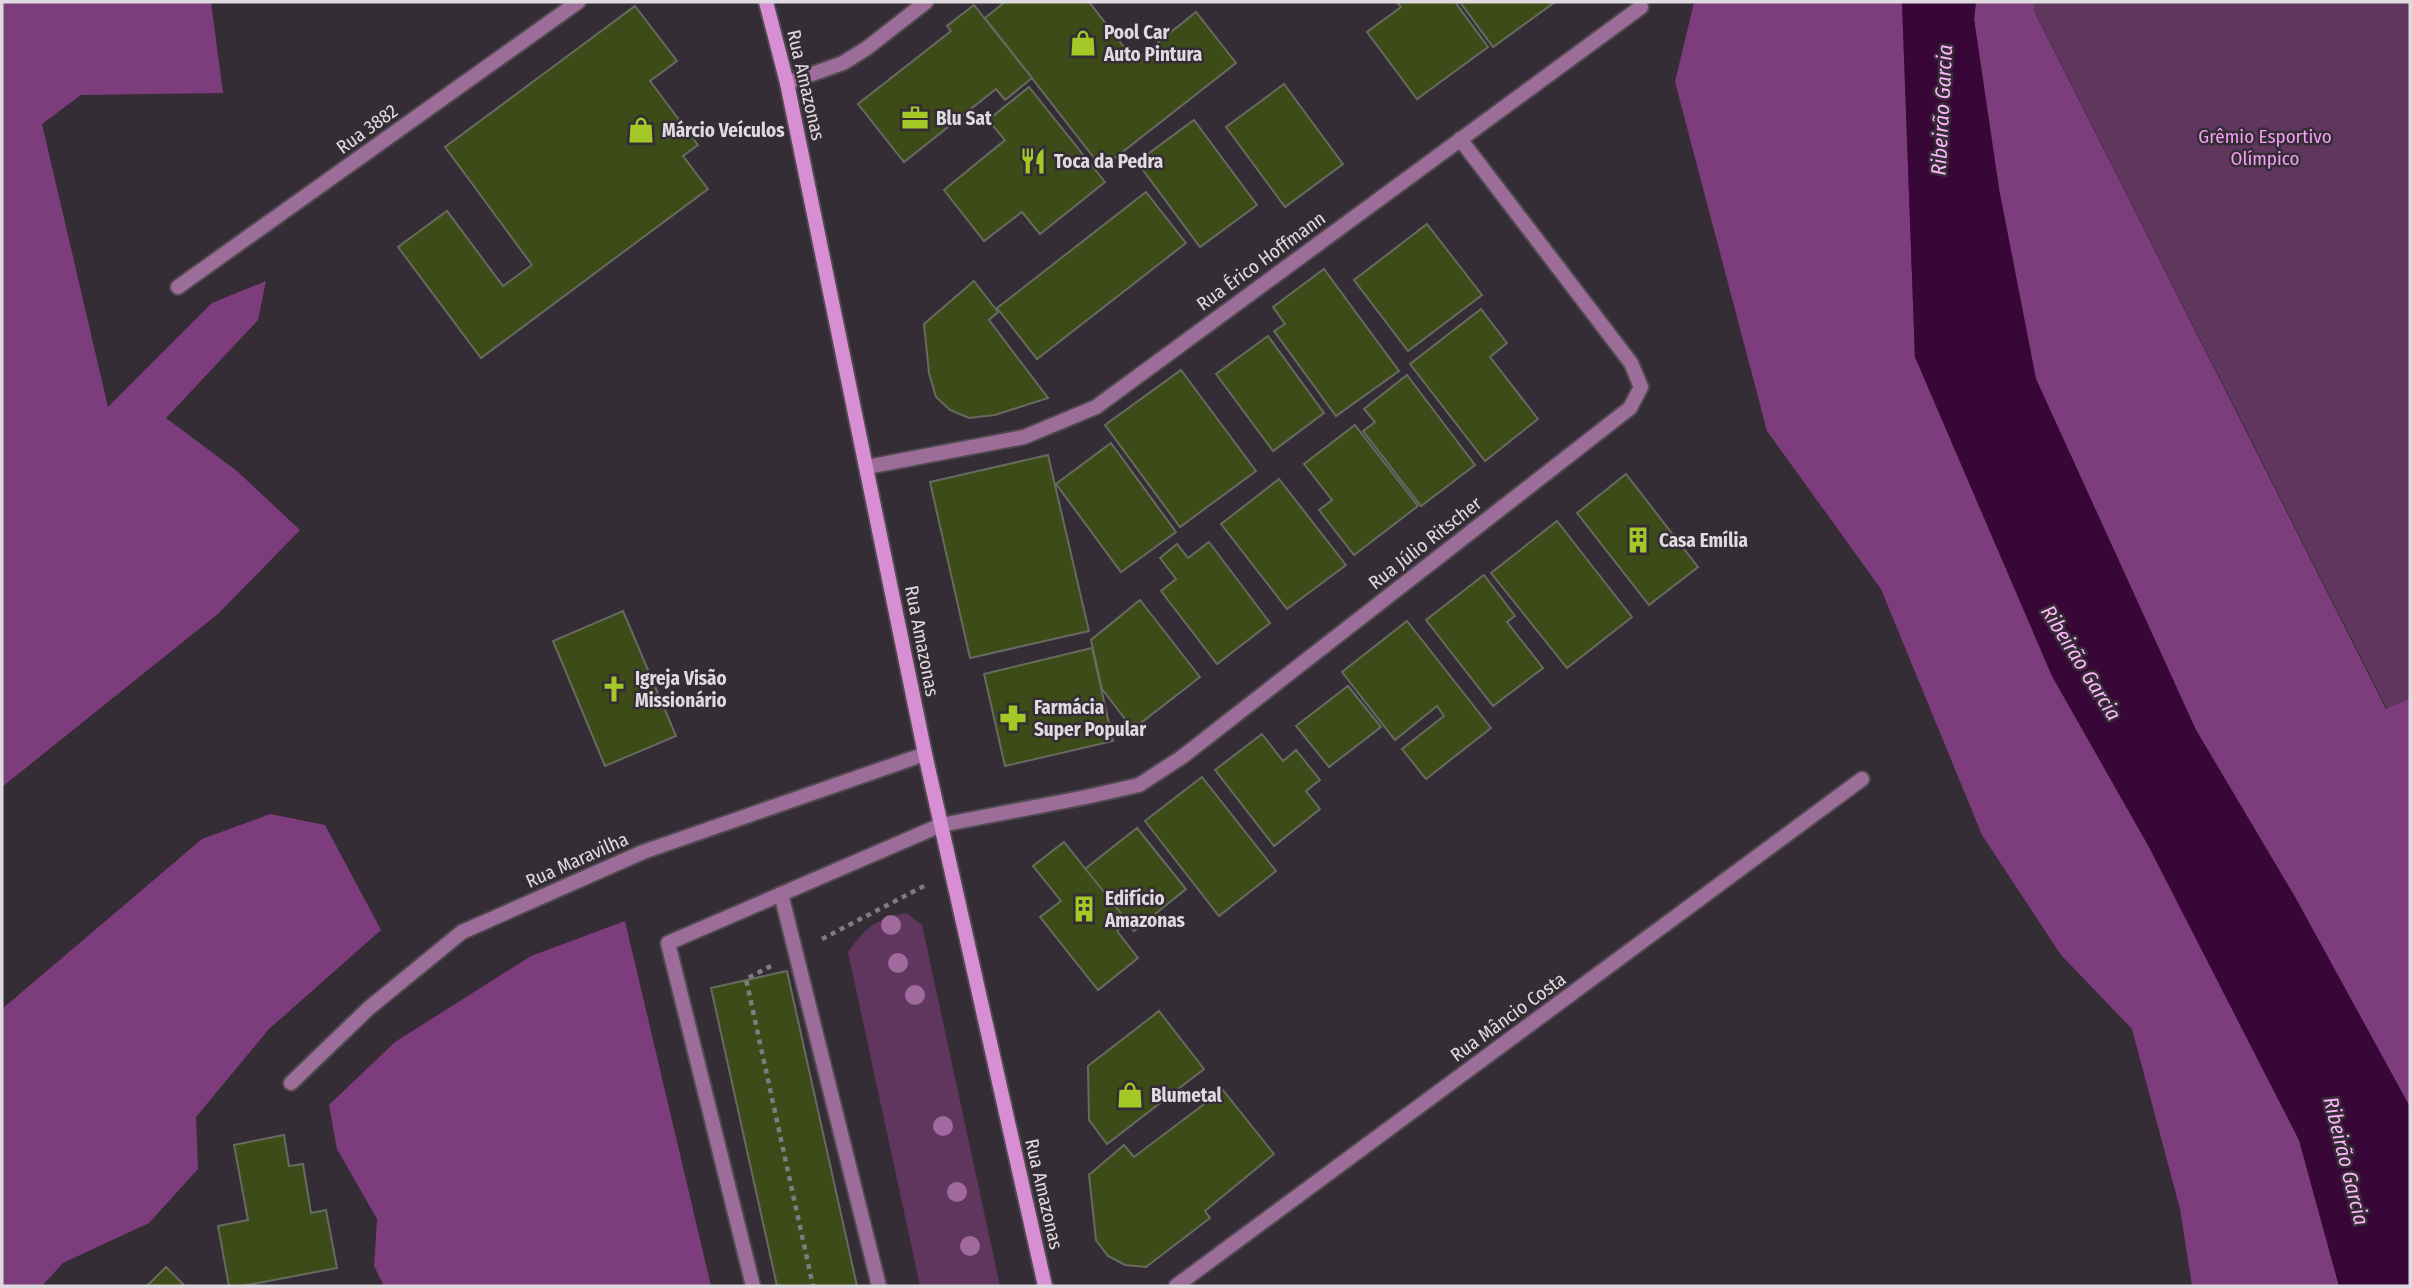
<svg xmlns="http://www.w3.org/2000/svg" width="2412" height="1288" font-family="'Fira Sans Condensed',sans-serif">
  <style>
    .green { fill: #60365e }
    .forest { fill: #7d3c7b }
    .water { fill: #380738 }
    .building { fill: #3d4b19; stroke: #666a5f; stroke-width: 2 }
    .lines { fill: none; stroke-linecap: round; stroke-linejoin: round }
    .service-casing { stroke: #504950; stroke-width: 18 }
    .minor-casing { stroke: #504950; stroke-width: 18 }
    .secondary-casing { stroke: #504950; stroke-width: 18 }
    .path { stroke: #817b81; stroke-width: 4.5; stroke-dasharray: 5 5; stroke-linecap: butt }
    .service { stroke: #9b6d98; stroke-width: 14 }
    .minor { stroke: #9b6d98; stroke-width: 14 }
    .secondary { stroke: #d78ed3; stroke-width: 14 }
    .tree { fill: #a06a9e }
    .labels { text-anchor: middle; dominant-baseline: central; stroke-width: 5; stroke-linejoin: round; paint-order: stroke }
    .poi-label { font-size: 19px; font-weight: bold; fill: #e0dbe0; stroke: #352d35; text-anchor: start }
    .street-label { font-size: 19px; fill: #e0dbe0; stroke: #352d35 }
    .park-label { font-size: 19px; fill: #f89cf4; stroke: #352d35 }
    .water-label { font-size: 21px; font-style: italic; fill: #ffb5fb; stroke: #352d35 }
  </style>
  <rect width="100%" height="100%" fill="#352d35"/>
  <g class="green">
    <polygon points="2034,2 2410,2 2410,698 2387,709 2034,10"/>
    <path d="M906,913l16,12 78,361h-80l-72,-334c18,-25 27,-32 58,-39z"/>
  </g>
  <g class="forest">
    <polygon points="2,2 211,2 223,93 81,95 42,124 108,407 212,303 266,281 258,320 166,418 237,471 300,530 219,613 2,787"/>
    <polygon points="1694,2 1902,2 1915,357 2052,676 2149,847 2299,1140 2339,1286 2192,1286 2180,1209 2132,1029 2061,955 1982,835 1881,589 1767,431 1675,82"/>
    <polygon points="1976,2 2034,2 2034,11 2386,709 2410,698 2410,1107 2295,897 2196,730 2036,379 1999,189 1974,19"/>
    <polygon points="270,814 325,825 381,930 269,1029 196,1117 198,1169 149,1223 63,1263 42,1286 2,1286 2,1009 202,839"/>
    <polygon points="625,921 711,1286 384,1286 374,1266 377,1219 337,1149 329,1105 395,1042 531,956"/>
  </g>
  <polygon class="water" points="1902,2 1976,2 1974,19 1999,189 2036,379 2196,730 2295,897 2410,1107 2410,1286 2339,1286 2299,1140 2149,847 2052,676 1915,357"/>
  <g class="building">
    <polygon points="1005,2 1089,2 1135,61 1196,12 1236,63 1102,168 985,18"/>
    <polygon points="1397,2 1455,2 1488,47 1417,99 1367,32 1401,7"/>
    <polygon points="1460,2 1555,2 1493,47"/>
    <polygon points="974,5 1032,78 1005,100 996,89 904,162 858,104 951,31 947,26"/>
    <polygon points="635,6 677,61 650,81 698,145 683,156 708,189 481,358 398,247 447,211 503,286 532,265 445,147"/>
    <polygon points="1284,84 1343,164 1285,207 1226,127"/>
    <polygon points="1029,87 1105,182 1040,234 1022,212 984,241 944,190 1005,140 988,120"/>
    <polygon points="1194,120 1257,205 1200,247 1137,162"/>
    <polygon points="1146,192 1186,243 1037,359 997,308"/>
    <polygon points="1427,224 1482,295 1408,351 1354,280"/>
    <polygon points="1324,269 1399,371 1336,416 1274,331 1285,324 1273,307"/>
    <polygon points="974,281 998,312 989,320 1048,398 995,415 969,418 950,410 936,397 929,373 924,324"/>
    <polygon points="1481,309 1507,343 1490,357 1538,419 1485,461 1410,364"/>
    <polygon points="1268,336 1324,413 1273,451 1216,374"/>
    <polygon points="1181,370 1256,471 1180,527 1105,425"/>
    <polygon points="1407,375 1475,465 1421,506 1363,431 1375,422 1364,409"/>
    <polygon points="1355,425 1418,506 1354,555 1319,510 1332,500 1304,464"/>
    <polygon points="1111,443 1176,532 1121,572 1056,484"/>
    <polygon points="1048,455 1089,631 970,658 930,482"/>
    <polygon points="1626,474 1698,567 1649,605 1577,513"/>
    <polygon points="1279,479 1346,565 1287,609 1221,524"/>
    <polygon points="1557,521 1632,617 1567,668 1491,573"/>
    <polygon points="1209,542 1270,623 1217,664 1161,591 1176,579 1160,558 1177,544 1188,558"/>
    <polygon points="1484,575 1515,616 1507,622 1543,668 1493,706 1426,620"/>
    <polygon points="1140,600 1200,677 1133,729 1102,689 1091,640"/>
    <polygon points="623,611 676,736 605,766 553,641"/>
    <polygon points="1407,621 1491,728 1426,779 1402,749 1444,716 1437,706 1395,740 1342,672"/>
    <polygon points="1092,648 1113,741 1005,766 984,674"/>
    <polygon points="1348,686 1381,727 1329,767 1296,726"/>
    <polygon points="1262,734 1283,761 1296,750 1320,780 1306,791 1320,809 1274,846 1215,770"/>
    <polygon points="1202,777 1276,871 1219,916 1145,821"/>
    <polygon points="1137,828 1186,889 1134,931 1085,869"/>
    <polygon points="1064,842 1128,922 1117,931 1138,958 1098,990 1040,917 1061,901 1033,866"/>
    <polygon points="787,971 857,1286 777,1286 711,988"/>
    <polygon points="1159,1011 1204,1069 1107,1144 1089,1120 1088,1066"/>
    <polygon points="1223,1090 1274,1154 1205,1211 1210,1218 1146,1267 1125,1265 1108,1256 1096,1240 1089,1175 1124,1145 1134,1157"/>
    <polygon points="284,1135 289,1166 303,1164 311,1213 326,1210 337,1268 242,1286 229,1286 218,1226 248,1220 234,1145"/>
    <polygon points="166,1267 185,1286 147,1286"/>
  </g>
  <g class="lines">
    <g class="service-casing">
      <g id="service">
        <polyline points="781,894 879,1286"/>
        <polyline points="753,1286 668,943 941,825"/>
      </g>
    </g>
    <g class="minor-casing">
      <g id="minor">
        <polyline points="787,83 843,63 867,48 926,2"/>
        <polyline points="178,287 578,2"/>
        <polyline points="867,467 1024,437 1096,407 1641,7"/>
        <polyline points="941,825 1086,797 1139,785 1182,757 1630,408 1641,387 1631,363 1460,139"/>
        <polyline points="291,1083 369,1008 462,932 643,852 925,754"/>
        <polyline points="1176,1286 1862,779"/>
      </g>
    </g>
    <g class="secondary-casing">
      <polyline id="secondary" points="766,2 787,83 925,754 1045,1286"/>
    </g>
    <g class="path">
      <polyline points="822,939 926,885"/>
      <polyline points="771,966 746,979 813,1286"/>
    </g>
    <use href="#service" class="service"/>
    <use href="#minor" class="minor"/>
    <use href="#secondary" class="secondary"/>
  </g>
  <g class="tree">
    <circle cx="891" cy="925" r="10"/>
    <circle cx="898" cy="963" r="10"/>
    <circle cx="915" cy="995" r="10"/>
    <circle cx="943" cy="1126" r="10"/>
    <circle cx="957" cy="1192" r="10"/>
    <circle cx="970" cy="1246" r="10"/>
  </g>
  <defs>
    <g id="shop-bare" transform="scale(2.1)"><path d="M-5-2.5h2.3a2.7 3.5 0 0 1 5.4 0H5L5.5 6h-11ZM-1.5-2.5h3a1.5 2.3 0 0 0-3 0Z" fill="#a4c825" stroke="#352d35" stroke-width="2.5" paint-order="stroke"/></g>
    <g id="office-bare" transform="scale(2.1)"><path d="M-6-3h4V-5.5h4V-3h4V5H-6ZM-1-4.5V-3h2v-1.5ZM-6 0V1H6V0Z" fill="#a4c825" stroke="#352d35" stroke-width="2.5" paint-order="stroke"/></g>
    <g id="restaurant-bare" transform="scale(2.1)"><path d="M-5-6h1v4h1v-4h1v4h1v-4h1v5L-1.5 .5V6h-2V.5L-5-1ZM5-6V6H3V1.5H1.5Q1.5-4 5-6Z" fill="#a4c825" stroke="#352d35" stroke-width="2.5" paint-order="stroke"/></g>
    <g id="building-bare" transform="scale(2.1)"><path d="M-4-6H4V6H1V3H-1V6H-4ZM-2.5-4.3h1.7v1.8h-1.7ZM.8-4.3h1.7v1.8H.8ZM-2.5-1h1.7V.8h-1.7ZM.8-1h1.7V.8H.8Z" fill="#a4c825" stroke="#352d35" stroke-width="2.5" paint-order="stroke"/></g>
    <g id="church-bare" transform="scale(2.1)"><path d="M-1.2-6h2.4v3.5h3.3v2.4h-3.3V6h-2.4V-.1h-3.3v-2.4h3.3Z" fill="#a4c825" stroke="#352d35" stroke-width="2.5" paint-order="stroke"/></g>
    <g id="pharmacy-bare" transform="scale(2.1)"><path d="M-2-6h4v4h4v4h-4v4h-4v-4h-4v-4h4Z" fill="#a4c825" stroke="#352d35" stroke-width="2.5" paint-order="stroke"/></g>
  </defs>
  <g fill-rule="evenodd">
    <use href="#shop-bare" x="1083" y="43"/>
    <use href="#office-bare" x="915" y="118"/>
    <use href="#shop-bare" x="641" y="130"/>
    <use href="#restaurant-bare" x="1033" y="161"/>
    <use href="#building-bare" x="1638" y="540"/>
    <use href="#church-bare" x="614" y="689"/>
    <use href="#pharmacy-bare" x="1013" y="718"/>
    <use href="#building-bare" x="1084" y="909"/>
    <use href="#shop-bare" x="1130" y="1095"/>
  </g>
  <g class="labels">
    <g class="poi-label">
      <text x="1104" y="32">Pool Car<tspan x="1104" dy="22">Auto Pintura</tspan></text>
      <text x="936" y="118">Blu Sat</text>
      <text x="662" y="130">Márcio Veículos</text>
      <text x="1054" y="161">Toca da Pedra</text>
      <text x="1659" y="540">Casa Emília</text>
      <text x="635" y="678">Igreja Visão<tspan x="635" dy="22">Missionário</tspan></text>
      <text x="1034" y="707">Farmácia<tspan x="1034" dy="22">Super Popular</tspan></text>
      <text x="1105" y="898">Edifício<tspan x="1105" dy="22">Amazonas</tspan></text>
      <text x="1151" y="1095">Blumetal</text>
    </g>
    <g class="street-label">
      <text transform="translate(806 85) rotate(77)">Rua Amazonas</text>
      <text transform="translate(367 129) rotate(-36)">Rua 3882</text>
      <text transform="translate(1261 261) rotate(-36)">Rua Érico Hoffmann</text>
      <text transform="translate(1425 543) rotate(-38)">Rua Júlio Ritscher</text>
      <text transform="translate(922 641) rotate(79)">Rua Amazonas</text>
      <text transform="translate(577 860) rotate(-24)">Rua Maravilha</text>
      <text transform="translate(1508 1017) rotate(-36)">Rua Mâncio Costa</text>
      <text transform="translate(1044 1194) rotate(77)">Rua Amazonas</text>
    </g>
    <g class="park-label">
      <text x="2265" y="136">Grêmio Esportivo<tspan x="2265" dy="22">Olímpico</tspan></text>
    </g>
    <g class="water-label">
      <text transform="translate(1942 110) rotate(-87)">Ribeirão Garcia</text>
      <text transform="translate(2081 663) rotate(58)">Ribeirão Garcia</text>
      <text transform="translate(2346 1161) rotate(76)">Ribeirão Garcia</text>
    </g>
  </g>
  <rect width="2412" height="1288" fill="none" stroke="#e0dbe0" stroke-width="7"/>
</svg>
